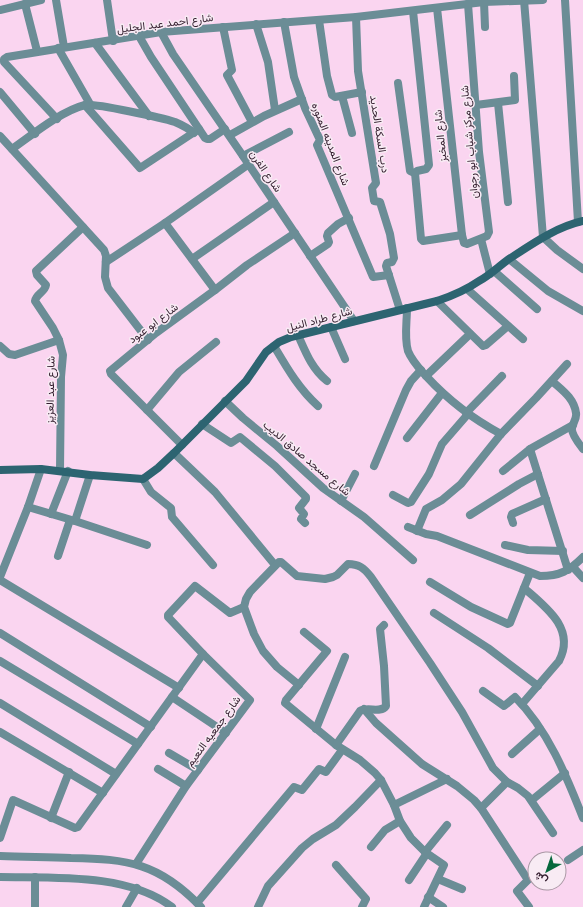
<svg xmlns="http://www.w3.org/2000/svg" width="583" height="907" font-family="Helvetica,Vazirmatn,sans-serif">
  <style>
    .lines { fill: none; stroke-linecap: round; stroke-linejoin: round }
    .street { stroke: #6b8d96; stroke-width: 8 }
    .secondary { stroke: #2d6471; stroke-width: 8 }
    .labels { text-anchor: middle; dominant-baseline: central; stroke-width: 3; stroke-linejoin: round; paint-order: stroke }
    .street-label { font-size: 11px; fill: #321c2d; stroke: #f8ebf4 }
  </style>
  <rect width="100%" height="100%" fill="#fad5f0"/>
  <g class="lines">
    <g class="street">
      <polyline points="56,0 64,47"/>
      <polyline points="107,0 113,41"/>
      <polyline points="524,0 543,237 557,250 583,269"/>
      <polyline points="565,0 578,222"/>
      <polyline points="484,2 485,27"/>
      <polyline points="25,4 37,51"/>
      <polyline points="437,8 462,235 464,243 467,244 487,236 489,232 479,152 468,4"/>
      <polyline points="0,10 41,0"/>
      <polyline points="413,11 429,165 426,169 417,171 415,173 421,239 423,241 462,235"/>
      <polyline points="356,17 358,71 376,183 372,188 374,201 380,202 390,234 394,258 392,262 387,263 386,266 400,310"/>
      <polyline points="319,20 327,76 332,95 335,97 362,92"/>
      <polyline points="284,22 294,77 305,108 320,140 317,145 373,277 389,275"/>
      <polyline points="256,24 268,62 275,110"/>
      <polyline points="223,27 232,70 227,75 252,122"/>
      <polyline points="161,32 173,54 243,156 354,321"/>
      <polyline points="139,36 151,57 205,138 207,139 210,139 225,129"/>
      <polyline points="95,43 149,116"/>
      <polyline points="58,48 90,104"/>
      <polyline points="398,83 410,171 412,172 415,173"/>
      <polyline points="0,92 35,134"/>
      <polyline points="342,96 352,133"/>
      <polyline points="498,103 508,202"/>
      <polyline points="85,105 140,168 199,129"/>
      <polyline points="476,105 515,100 514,76"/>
      <polyline points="57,119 4,62 4,59 7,57 161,32 356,17 484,2 543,0"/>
      <polyline points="230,135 264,116 302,99"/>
      <polyline points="0,136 104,250 106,256 105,277 108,288 148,340"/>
      <path d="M12,149c20,-14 49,-38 73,-44 9,-2 78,13 90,17 7,3 13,6 19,11"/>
      <polyline points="243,156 289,132"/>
      <polyline points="481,239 490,274"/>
      <polyline points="310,256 328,244 329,242 327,236 328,233 338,224 349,218"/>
      <polyline points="192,259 274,202"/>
      <polyline points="509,259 548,291 583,311"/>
      <polyline points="106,262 165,223"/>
      <polyline points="494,271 537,309"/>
      <polyline points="467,289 523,339"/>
      <polyline points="215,290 165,223 249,164"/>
      <polyline points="437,301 483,346 486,345 508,326"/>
      <path d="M407,308c0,14 -3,30 1,43 4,10 11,17 18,25 23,25 45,42 75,58"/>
      <polyline points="331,327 345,359"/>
      <path d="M298,335c8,18 14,34 29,46"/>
      <polyline points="0,346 9,354 15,355 59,340"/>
      <path d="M274,346c13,22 25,43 44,60"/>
      <polyline points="426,376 470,334"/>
      <path d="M552,381c10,9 22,17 24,32 1,6 -3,9 -4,15 -1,6 7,16 11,21"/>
      <polyline points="225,401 243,418 277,446 323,488 364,517 413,560"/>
      <polyline points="147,410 179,372 216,342"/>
      <polyline points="466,413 502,376"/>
      <polyline points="202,424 231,443 240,437 275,466 306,497 306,499 299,508 304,514 301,519 305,523"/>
      <polyline points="407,438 442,393"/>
      <polyline points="182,445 111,374 110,371 156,333 215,290 247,265 295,233"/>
      <polyline points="530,449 568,570"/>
      <polyline points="174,453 215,492 275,565"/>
      <polyline points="374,466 406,390 411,381 421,370"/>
      <path d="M60,470l1,-93 2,-22 -4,-15 -6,-12 -18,-27c1,-7 10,-9 11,-16l-9,-10 -1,-4 47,-44"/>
      <polyline points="503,471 530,449 573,425"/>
      <polyline points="143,479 151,492 171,508 172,517 213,565"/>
      <polyline points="393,495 408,503 411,502 429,474 442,444 468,414"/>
      <polyline points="341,501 355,474"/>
      <polyline points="28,507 75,521 147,545"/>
      <polyline points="51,514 68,471"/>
      <polyline points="470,515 519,484 538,474"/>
      <polyline points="75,521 90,475"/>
      <polyline points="513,523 511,517 512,514 546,499"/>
      <path d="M408,527l18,7 11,2 103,40c20,0 29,-5 43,-19"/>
      <polyline points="417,531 426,509 442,500 461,484 501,434 536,398 567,364"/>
      <polyline points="505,545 528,550 563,551"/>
      <polyline points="58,556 70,520"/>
      <polyline points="573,567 583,578"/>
      <polyline points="0,577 28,507 41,469"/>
      <polyline points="0,580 179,688"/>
      <polyline points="430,582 471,607 508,624 510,623 530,573"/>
      <polyline points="434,613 488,648 538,686"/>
      <polyline points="304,632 327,651 286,700 285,703 336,745 360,760 375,773 381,780 394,805 400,821 411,838 425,852 444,865 424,907"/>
      <polyline points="0,633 151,727"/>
      <polyline points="0,661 138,744"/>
      <path d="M299,685l-22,-18 -14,-16 -9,-17 -10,-27 2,-8 4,-7 29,-30h2l16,14 28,3 8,-2 4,-2 11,-11c11,0 16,4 23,13l59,86 32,49 31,56 14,14 11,6 10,8 25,37"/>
      <path d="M483,691l21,15 11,-9c33,33 51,78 68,121"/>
      <polyline points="172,697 226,733"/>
      <polyline points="0,703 116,774"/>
      <path d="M522,704l37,-43c17,-32 -13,-54 -35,-73"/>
      <polyline points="364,709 376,723 422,764 457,786 474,800 481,808 528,880 517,891 529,907"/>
      <polyline points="316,729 345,657"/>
      <polyline points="0,732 103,793"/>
      <path d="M336,745l24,-34c8,-5 20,3 26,-5l-2,-40 -4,-37 4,-4"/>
      <polyline points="169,753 198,770"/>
      <polyline points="512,754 540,729"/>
      <polyline points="158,769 186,786"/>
      <polyline points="532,800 565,773"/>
      <polyline points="394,805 447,779"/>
      <polyline points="481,808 507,782"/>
      <polyline points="51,818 69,772"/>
      <polyline points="0,838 13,800 75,828 78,827 203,654"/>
      <polyline points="371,847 385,830 400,821"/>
      <polyline points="425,852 447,825"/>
      <path d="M0,856c24,1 47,1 71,2 57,1 88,5 130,49"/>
      <polyline points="568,860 583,850"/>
      <polyline points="136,864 186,786 250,700 203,654 168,617 168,615 195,586 230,613 244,607"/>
      <polyline points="336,865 366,899 362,907"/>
      <path d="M0,877c54,1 128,-4 172,30"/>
      <polyline points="438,879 462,889"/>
      <polyline points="409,880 427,853"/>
      <polyline points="428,897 443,907"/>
      <polyline points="197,903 294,787 302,790 319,769 326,772 342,750"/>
      <polyline points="35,907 35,877"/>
      <polyline points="126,907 137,888"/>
      <polyline points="258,907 268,886 302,848 313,839 336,825 355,807 381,780"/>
    </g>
    <path class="secondary" d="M0,470l41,-1 49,6 53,4 15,-11 16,-15 72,-72 20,-29 13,-10 12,-5 146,-36c15,-5 29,-11 42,-20 11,-6 20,-15 30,-22 23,-15 47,-32 74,-38"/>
  </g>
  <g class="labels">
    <g class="street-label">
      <text transform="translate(165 23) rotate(-7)">شارع احمد عبد الجليل</text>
      <text transform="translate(380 134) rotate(81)">درب السكة الحديد</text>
      <text transform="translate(440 136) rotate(-96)">شارع المخبز</text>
      <text transform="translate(469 142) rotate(-95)">شارع مركز شباب ابو رجوان</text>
      <text transform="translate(331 144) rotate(69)">شارع المدينه المنوره</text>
      <text transform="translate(266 171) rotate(56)">شارع الفرن</text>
      <text transform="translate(319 319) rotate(-15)">شارع طراد النيل</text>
      <text transform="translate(153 323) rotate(-37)">شارع ابو عبود</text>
      <text transform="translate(50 390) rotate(-89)">شارع عبد العزيز</text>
      <text transform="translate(307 458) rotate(40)">شارع مسجد صادق الديب</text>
      <text transform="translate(213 731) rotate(-54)">شارع جمعيه النعيم</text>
    </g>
  </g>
  <g transform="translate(547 871) rotate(220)"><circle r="19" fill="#f8ebf4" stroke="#a998a4"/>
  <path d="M0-3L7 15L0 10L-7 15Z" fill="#05683c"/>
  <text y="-6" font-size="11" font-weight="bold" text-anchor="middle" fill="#321c2d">ش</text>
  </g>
</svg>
